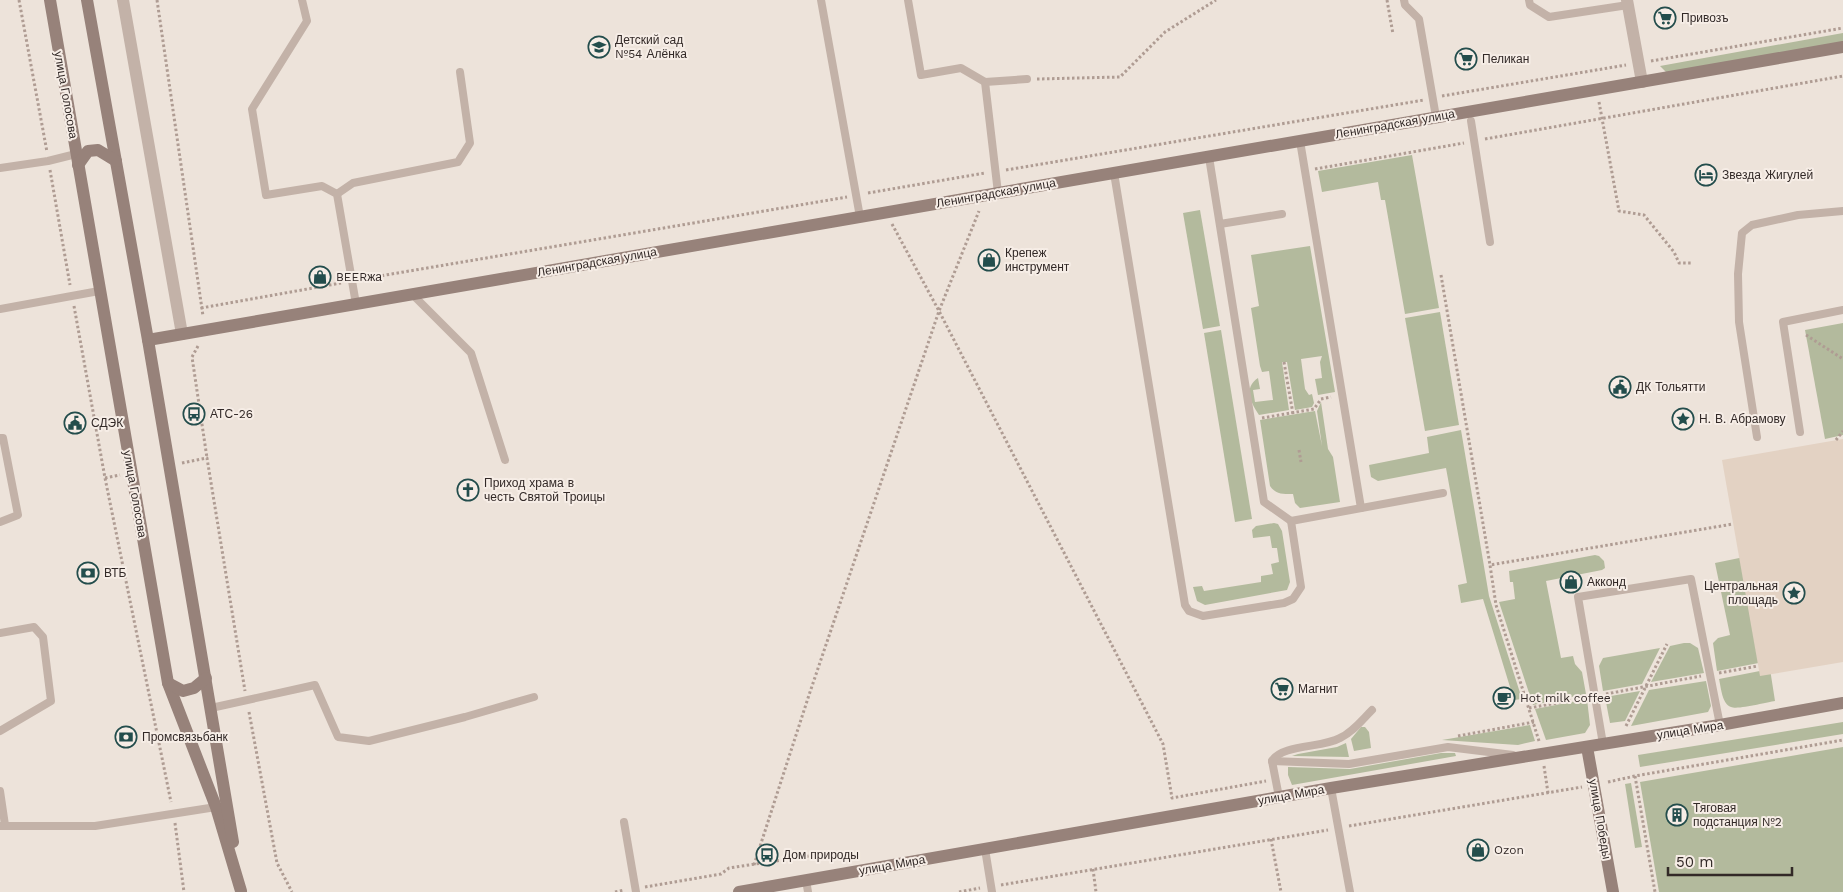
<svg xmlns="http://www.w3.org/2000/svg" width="1843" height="892" font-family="'Work Sans',sans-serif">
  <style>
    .green { fill: #b3ba9d }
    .plaza { fill: #e3d2c3 }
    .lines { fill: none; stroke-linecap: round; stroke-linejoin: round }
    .path { stroke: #af9c93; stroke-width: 3; stroke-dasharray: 2.5 2.5; stroke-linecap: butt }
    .lane { stroke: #c3b2a8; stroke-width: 8 }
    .street { stroke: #c3b2a8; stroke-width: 12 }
    .secondary { stroke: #97827a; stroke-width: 12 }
    .labels { text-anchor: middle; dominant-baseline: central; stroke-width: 4; stroke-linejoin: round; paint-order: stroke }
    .poi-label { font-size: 12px; fill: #322927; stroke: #f6ede6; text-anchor: start }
    .street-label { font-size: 12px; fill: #322927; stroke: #f6ede6 }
  </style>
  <rect width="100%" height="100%" fill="#ede3da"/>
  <g class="green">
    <polygon points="1843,33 1843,44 1667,73 1660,66"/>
    <polygon points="1412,155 1439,308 1405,314 1385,200 1381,200 1378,182 1322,192 1318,171"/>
    <polygon points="1200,210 1220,326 1203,329 1183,213"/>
    <path d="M1310,246l25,146 -17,3 -3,-16 7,-1 -2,-16 2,-6 -21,3 4,30 4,6 3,-1 2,9 -2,4 -17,3 -8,-48h-5l7,48 -30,5c-8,-12 -16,-27 -1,-37l2,11 -7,1 2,12 18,-2 -4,-29 -7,1 -2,-6 -9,-58 8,-2 -8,-51z"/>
    <polygon points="1440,312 1459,425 1425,431 1405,318"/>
    <polygon points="1843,323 1843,435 1825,439 1805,330"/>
    <polygon points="1221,330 1252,519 1235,522 1204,333"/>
    <path d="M1321,402l7,47 5,8 7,45 -40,6 -5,-5 -2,-9c-9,0 -17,1 -23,-8l-10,-66 55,-9 7,35 -5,-35z"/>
    <polygon points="1461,430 1489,596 1522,699 1514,700 1483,599 1461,603 1458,585 1467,583 1446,468 1378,481 1371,477 1369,465 1429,453 1427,437"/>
    <polygon points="1274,523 1278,524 1282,531 1290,582 1287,590 1205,605 1197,601 1193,587 1202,586 1204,591 1261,582 1261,576 1273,574 1271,564 1279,562 1277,548 1272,548 1270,536 1253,538 1252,530 1256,526"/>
    <polygon points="1595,555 1599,556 1604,561 1605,568 1602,570 1546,581 1561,658 1573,656 1575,664 1582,672 1586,694 1533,705 1499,602 1515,599 1513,582 1510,582 1509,571"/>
    <polygon points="1749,556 1769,661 1717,671 1713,643 1718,638 1730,635 1715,563"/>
    <polygon points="1684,643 1690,643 1698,648 1704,673 1651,682 1670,646"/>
    <polygon points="1660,648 1642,684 1603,691 1599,666 1603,658"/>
    <path d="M1770,669l5,32c-8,1 -37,9 -44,6 -9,-3 -10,-20 -12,-28z"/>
    <polygon points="1706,681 1711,706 1708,712 1631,726 1649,690"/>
    <polygon points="1640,691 1625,721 1610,723 1605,697"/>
    <polygon points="1587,699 1590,725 1585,733 1546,740 1535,709"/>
    <polygon points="1843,722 1843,734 1640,767 1638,755"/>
    <polygon points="1530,725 1535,741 1518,745 1442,740"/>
    <polygon points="1361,727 1365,727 1369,732 1371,748 1354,751 1351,739"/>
    <polygon points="1346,743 1349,757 1292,756 1298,754 1337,747"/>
    <polygon points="1843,747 1843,892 1659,892 1640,782"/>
    <polygon points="1441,753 1455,753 1456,756 1292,785 1288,775 1288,767 1350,769"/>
    <polygon points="1631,783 1642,847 1635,848 1625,784"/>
  </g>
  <polygon class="plaza" points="1843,439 1843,662 1760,676 1722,460"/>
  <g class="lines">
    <g class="path">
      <polyline points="19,0 47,152"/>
      <polyline points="157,0 203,316"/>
      <polyline points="1387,0 1393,34"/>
      <polyline points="1651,61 1843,28"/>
      <polyline points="1037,79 1120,77 1165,32 1216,0"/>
      <polyline points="1442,96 1626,65"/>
      <polyline points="1599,102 1619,211 1644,215 1674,252 1679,263 1692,263"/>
      <polyline points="1485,139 1843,76"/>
      <polyline points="1315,169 1464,143"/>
      <polyline points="50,170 70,285"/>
      <polyline points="1006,170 1424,100"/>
      <polyline points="868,193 985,173"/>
      <polyline points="892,224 939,311 1163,744 1172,798 1266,781"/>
      <polyline points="1441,275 1490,565"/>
      <polyline points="362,279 847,197"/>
      <polyline points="74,306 105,478 171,802"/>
      <polyline points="201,308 341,283"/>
      <polyline points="1806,335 1843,359"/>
      <polyline points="198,346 192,357 207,458"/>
      <polyline points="1284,362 1293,414"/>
      <polyline points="1262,418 1314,409 1321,399 1331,397"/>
      <polyline points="1836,440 1843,431"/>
      <polyline points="1299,450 1301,462"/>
      <polyline points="182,463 207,458 245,691"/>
      <polyline points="105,478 120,475"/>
      <polyline points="1719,673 1758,666"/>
      <polyline points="1606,694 1701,676"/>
      <polyline points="1529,708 1585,698"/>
      <polyline points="249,712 277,863 292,892"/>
      <polyline points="1626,726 1667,644"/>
      <polyline points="1458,736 1534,722"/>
      <polyline points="1539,741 1496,605 1490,565 1733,524"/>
      <polyline points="1544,766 1548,793"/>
      <polyline points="1635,776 1655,892"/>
      <polyline points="1608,782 1635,776 1843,740"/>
      <polyline points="175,823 184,892"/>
      <polyline points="1349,826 1582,787"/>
      <polyline points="1271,839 1281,892"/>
      <polyline points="754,865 809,695 939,311 979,211"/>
      <polyline points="1093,869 1096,892"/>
      <polyline points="1001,885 1328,830"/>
      <polyline points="645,887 721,874 729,868 809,856"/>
      <polyline points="615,892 624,890"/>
      <polyline points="959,892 980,888"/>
    </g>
    <g class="lane">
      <polyline points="302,0 307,21 252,109 266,195 322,186 337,194 356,304"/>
      <polyline points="821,0 860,217"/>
      <polyline points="908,0 921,75 961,68 985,82 998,193"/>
      <polyline points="1404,0 1405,5 1419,19 1436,117"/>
      <polyline points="1529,0 1530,5 1549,17 1628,5"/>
      <polyline points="985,82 1027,79"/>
      <polyline points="1471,121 1490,242"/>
      <polyline points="1300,141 1361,508"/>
      <polyline points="0,168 48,161 76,154"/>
      <polyline points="1114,173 1185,605 1189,611 1203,616 1284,603 1293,599 1301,587 1291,521 1264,502 1209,157"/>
      <polyline points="337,194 353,183 458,162 470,143 460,72"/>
      <polyline points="1220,224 1282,214"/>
      <polyline points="412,294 471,353 505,460"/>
      <polyline points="0,309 99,291"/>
      <polyline points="1800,432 1783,322 1843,310"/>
      <polyline points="1757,437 1739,322 1738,274 1742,233 1752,225 1798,215 1843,211"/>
      <polyline points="0,438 3,438 18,515 0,522"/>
      <polyline points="1291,521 1443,493"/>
      <polyline points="0,633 34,627 43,637 51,701 0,731"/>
      <polyline points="211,708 315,685 338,737 369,741 465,717 534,697"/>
      <polyline points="1603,744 1578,597 1691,579 1720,725"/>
      <polyline points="1272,761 1349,764 1448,747 1513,755"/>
      <polyline points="1331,788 1350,892"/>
      <polyline points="0,791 5,825"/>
      <path d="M1279,797l-7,-36c10,-17 51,-13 68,-23 13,-6 22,-18 32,-28"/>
      <polyline points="624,822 636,892"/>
      <polyline points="0,826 95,826 216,807"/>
      <polyline points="985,849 992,892"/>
      <polyline points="806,880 808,892"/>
    </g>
    <g class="street">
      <polyline points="123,0 182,334"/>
      <polyline points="1627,0 1642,82"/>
    </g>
    <g class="secondary">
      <polyline points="50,0 168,683 216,807 241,891"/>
      <polyline points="87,0 148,340 233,842"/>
      <polyline points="78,165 88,151 98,150 116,161"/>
      <polyline points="148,340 1843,47"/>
      <polyline points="168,683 183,691 194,688 206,678"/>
      <polyline points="1587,747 1613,892"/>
      <polyline points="739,892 1331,788 1720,725 1843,703"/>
    </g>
  </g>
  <defs>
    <g id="supermarket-ring" transform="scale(1.125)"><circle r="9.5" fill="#f6ede6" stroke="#234d4c" stroke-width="1.5"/><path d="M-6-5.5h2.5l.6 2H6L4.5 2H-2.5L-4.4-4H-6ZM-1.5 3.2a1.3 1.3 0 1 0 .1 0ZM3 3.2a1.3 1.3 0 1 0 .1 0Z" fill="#234d4c"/></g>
    <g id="school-ring" transform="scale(1.125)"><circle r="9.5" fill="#f6ede6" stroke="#234d4c" stroke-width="1.5"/><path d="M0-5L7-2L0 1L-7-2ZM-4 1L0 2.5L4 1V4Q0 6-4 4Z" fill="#234d4c"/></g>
    <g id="hotel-ring" transform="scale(1.125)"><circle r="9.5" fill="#f6ede6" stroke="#234d4c" stroke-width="1.5"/><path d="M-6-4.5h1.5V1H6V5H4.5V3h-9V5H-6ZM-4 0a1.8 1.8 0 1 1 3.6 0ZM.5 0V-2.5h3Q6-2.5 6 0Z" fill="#234d4c"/></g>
    <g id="shop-ring" transform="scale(1.125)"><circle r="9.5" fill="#f6ede6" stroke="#234d4c" stroke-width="1.5"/><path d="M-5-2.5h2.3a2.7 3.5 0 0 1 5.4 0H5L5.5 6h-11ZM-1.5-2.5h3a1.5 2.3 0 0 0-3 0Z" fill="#234d4c"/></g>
    <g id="civic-ring" transform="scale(1.125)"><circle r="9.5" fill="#f6ede6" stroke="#234d4c" stroke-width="1.5"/><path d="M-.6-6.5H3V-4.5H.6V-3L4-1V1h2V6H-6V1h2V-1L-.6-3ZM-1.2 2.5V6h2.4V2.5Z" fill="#234d4c"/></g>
    <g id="bus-ring" transform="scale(1.125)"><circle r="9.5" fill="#f6ede6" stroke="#234d4c" stroke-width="1.5"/><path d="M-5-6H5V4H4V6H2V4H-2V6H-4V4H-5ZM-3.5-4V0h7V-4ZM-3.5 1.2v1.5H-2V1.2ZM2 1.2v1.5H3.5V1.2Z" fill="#234d4c"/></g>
    <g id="sight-ring" transform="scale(1.125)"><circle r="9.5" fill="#f6ede6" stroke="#234d4c" stroke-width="1.5"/><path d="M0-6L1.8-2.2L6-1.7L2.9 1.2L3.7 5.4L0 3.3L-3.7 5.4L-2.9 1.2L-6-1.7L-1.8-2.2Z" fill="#234d4c"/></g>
    <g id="church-ring" transform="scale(1.125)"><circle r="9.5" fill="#f6ede6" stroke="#234d4c" stroke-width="1.5"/><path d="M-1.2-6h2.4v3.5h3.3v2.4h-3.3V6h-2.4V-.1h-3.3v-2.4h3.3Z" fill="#234d4c"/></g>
    <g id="bank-ring" transform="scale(1.125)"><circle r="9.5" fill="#f6ede6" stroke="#234d4c" stroke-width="1.5"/><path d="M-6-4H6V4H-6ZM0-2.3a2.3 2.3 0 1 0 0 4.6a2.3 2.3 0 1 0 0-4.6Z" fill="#234d4c"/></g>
    <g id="cafe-ring" transform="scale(1.125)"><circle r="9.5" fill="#f6ede6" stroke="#234d4c" stroke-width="1.5"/><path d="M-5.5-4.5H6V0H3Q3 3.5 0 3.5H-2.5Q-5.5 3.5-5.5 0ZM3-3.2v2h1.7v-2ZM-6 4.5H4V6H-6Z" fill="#234d4c"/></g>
    <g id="building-ring" transform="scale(1.125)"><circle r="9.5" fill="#f6ede6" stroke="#234d4c" stroke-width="1.5"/><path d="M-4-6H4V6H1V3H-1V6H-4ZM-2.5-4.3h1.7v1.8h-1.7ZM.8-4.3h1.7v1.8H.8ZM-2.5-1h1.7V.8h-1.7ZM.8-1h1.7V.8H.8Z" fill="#234d4c"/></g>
  </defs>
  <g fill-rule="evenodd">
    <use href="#supermarket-ring" x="1665" y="18"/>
    <use href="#school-ring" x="599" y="47"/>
    <use href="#supermarket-ring" x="1466" y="59"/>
    <use href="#hotel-ring" x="1706" y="175"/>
    <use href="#shop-ring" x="989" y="260"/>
    <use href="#shop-ring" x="320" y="277"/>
    <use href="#civic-ring" x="1620" y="387"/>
    <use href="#bus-ring" x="194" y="414"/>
    <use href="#sight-ring" x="1683" y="419"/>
    <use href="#civic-ring" x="75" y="423"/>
    <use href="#church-ring" x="468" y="490"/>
    <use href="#bank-ring" x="88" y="573"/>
    <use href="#shop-ring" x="1571" y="582"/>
    <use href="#sight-ring" x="1794" y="593"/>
    <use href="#supermarket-ring" x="1282" y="689"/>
    <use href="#cafe-ring" x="1504" y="698"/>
    <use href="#bank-ring" x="126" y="737"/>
    <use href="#building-ring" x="1677" y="815"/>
    <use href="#shop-ring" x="1478" y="850"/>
    <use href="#bus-ring" x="767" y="855"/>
  </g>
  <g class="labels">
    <g class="poi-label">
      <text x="1681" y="18">Привозъ</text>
      <text x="615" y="40">Детский сад<tspan x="615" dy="14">№54 Алёнка</tspan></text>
      <text x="1482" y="59">Пеликан</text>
      <text x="1722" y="175">Звезда Жигулей</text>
      <text x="1005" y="253">Крепеж<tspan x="1005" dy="14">инструмент</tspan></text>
      <text x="336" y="277">BEERжа</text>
      <text x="1636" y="387">ДК Тольятти</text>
      <text x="210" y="414">АТС-26</text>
      <text x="1699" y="419">Н. В. Абрамову</text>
      <text x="91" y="423">СДЭК</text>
      <text x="484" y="483">Приход храма в<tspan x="484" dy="14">честь Святой Троицы</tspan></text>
      <text x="104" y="573">ВТБ</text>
      <text x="1587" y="582">Акконд</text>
      <text x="1778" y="586" text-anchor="end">Центральная<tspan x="1778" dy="14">площадь</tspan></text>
      <text x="1298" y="689">Магнит</text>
      <text x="1520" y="698">Hot milk coffee</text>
      <text x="142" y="737">Промсвязьбанк</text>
      <text x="1693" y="808">Тяговая<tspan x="1693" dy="14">подстанция №2</tspan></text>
      <text x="1494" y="850">Ozon</text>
      <text x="783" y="855">Дом природы</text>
    </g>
    <g class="street-label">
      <text transform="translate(66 95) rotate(80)">улица Голосова</text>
      <text transform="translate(1395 124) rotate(-10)">Ленинградская улица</text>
      <text transform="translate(996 193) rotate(-10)">Ленинградская улица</text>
      <text transform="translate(597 262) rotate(-10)">Ленинградская улица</text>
      <text transform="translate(135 494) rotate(80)">улица Голосова</text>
      <text transform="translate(1690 730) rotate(-9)">улица Мира</text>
      <text transform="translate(1291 795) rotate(-10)">улица Мира</text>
      <text transform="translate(1600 819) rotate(80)">улица Победы</text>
      <text transform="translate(892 865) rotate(-10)">улица Мира</text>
    </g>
  </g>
  <path d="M1668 867v8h124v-8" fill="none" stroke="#322927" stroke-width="2.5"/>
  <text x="1676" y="867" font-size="15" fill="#322927" stroke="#f6ede6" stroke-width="4" paint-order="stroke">50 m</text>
</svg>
